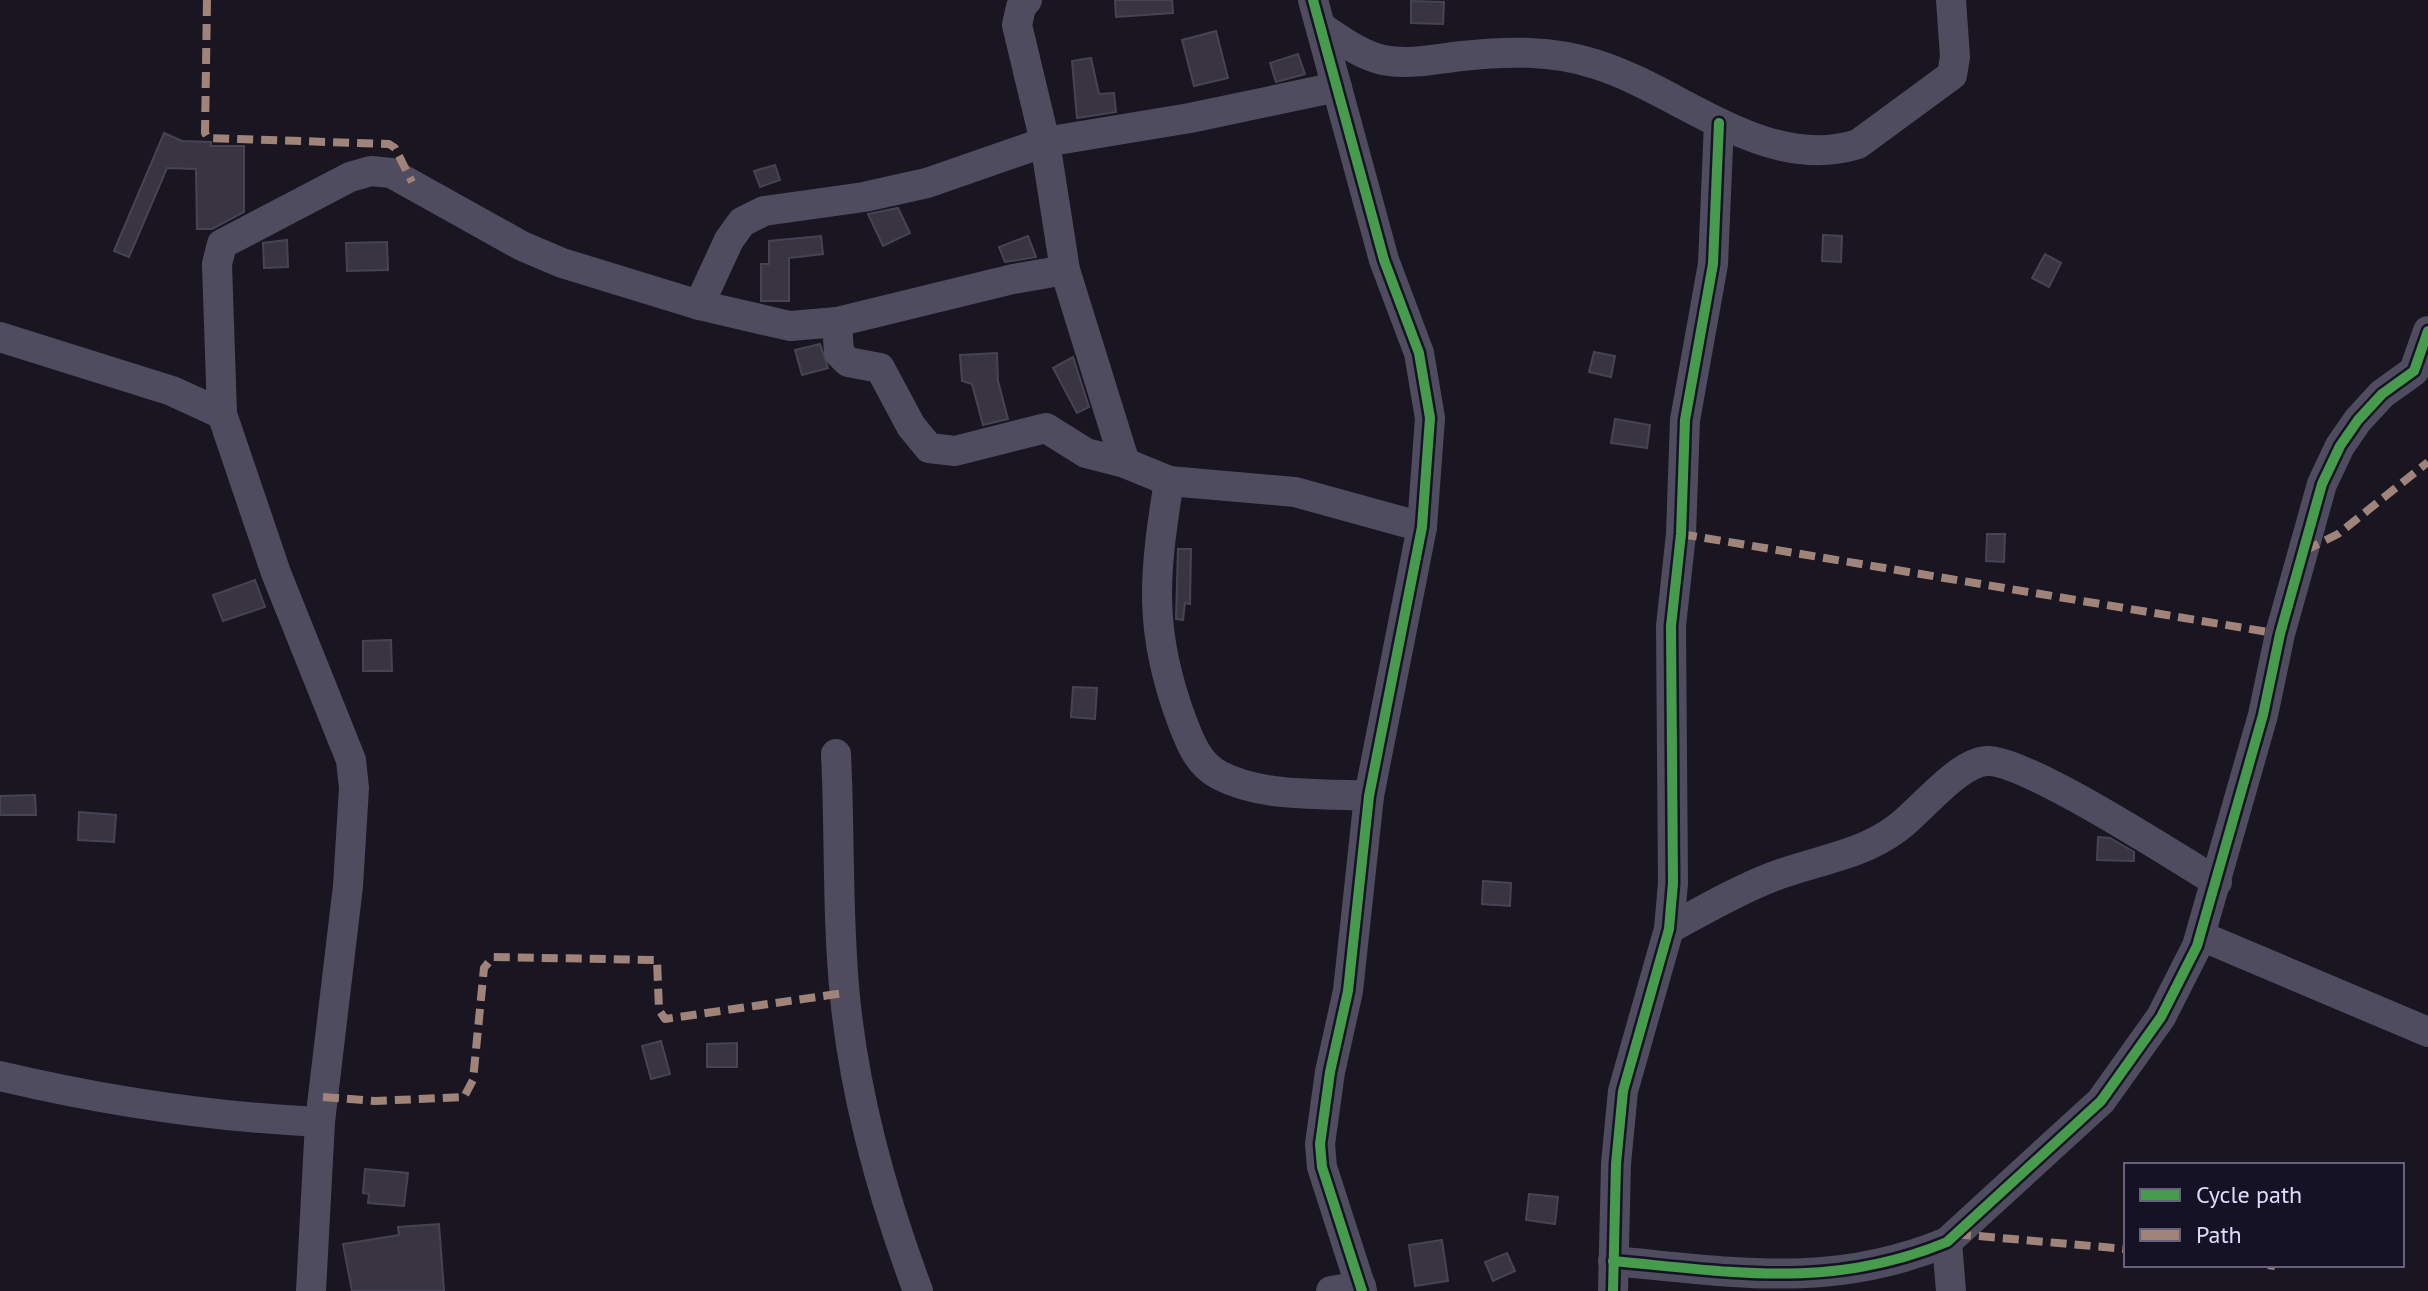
<svg xmlns="http://www.w3.org/2000/svg" width="2428" height="1291" font-family="'PT Sans',sans-serif">
  <style>
    .building { fill: #383442; stroke: #464354; stroke-width: 2 }
    .lines { fill: none; stroke-linecap: round; stroke-linejoin: round }
    .minor { stroke: #4f4c60; stroke-width: 30 }
    .quiet { stroke: #a18479; stroke-width: 8; stroke-dasharray: 16 8; stroke-linecap: butt }
    .cycleway-casing { stroke: #161225; stroke-width: 15 }
    .cycleway { stroke: #469c4c; stroke-width: 10 }
  </style>
  <rect width="100%" height="100%" fill="#191621"/>
  <g class="building">
    <polygon points="1115,0 1172,0 1173,13 1116,17"/>
    <polygon points="1411,1 1444,2 1443,24 1411,23"/>
    <polygon points="1216,31 1228,78 1194,86 1182,40"/>
    <polygon points="1298,54 1305,74 1276,82 1270,63"/>
    <polygon points="1091,58 1099,94 1114,93 1116,112 1077,118 1072,61"/>
    <polygon points="164,133 182,141 211,142 211,146 244,146 244,212 212,229 197,229 196,169 167,168 129,257 114,251"/>
    <polygon points="775,165 780,180 760,187 754,171"/>
    <polygon points="898,208 910,233 883,246 868,214"/>
    <polygon points="1823,235 1842,236 1841,262 1822,261"/>
    <polygon points="821,236 823,254 789,258 789,301 761,301 761,264 769,264 769,241"/>
    <polygon points="1028,236 1036,257 1005,262 999,247"/>
    <polygon points="287,240 288,267 264,268 263,243"/>
    <polygon points="387,242 388,270 347,271 346,243"/>
    <polygon points="2045,254 2061,263 2049,287 2032,278"/>
    <polygon points="820,344 828,368 802,375 795,350"/>
    <polygon points="1594,352 1615,356 1611,377 1589,372"/>
    <polygon points="997,353 998,381 1008,419 983,425 972,384 962,381 960,355"/>
    <polygon points="1073,357 1089,407 1077,413 1053,368"/>
    <polygon points="1615,419 1650,425 1647,448 1611,443"/>
    <polygon points="1987,534 2005,534 2004,562 1986,561"/>
    <polygon points="1178,549 1191,549 1190,604 1185,603 1183,620 1176,619"/>
    <polygon points="255,580 265,607 223,621 213,595"/>
    <polygon points="391,640 392,671 363,671 363,641"/>
    <polygon points="1073,687 1097,688 1095,719 1071,717"/>
    <polygon points="35,795 36,815 0,815 0,796"/>
    <polygon points="79,812 116,815 114,842 78,840"/>
    <polygon points="2098,837 2110,838 2134,852 2134,861 2097,860"/>
    <polygon points="1483,881 1511,883 1510,906 1482,904"/>
    <polygon points="661,1041 670,1074 651,1079 642,1046"/>
    <polygon points="737,1043 737,1067 707,1067 707,1044"/>
    <polygon points="365,1169 408,1173 404,1206 368,1203 369,1194 363,1193"/>
    <polygon points="1529,1194 1558,1197 1555,1224 1526,1220"/>
    <polygon points="439,1224 444,1291 352,1291 343,1244 399,1235 398,1227"/>
    <polygon points="1442,1240 1448,1281 1415,1286 1409,1245"/>
    <polygon points="1507,1253 1515,1271 1493,1281 1485,1262"/>
  </g>
  <g class="lines">
    <g class="minor">
      <polyline points="1027,0 1021,7 1017,25 1045,142 1065,270 1125,463"/>
      <polyline points="1313,0 1384,260 1419,353 1430,418 1422,527 1369,796 1348,991 1330,1072 1320,1144 1322,1167 1362,1291"/>
      <path d="M1324,29c18,12 37,26 59,31 26,5 53,-1 79,-4 45,-5 90,-6 133,8 83,25 171,110 263,80l94,-69 3,-18 -4,-57"/>
      <polyline points="699,305 729,240 742,222 764,211 864,197 927,183 1045,142 1190,118 1337,87"/>
      <polyline points="837,322 839,353 848,362 880,368 911,426 929,448 955,451 1046,428 1086,453 1125,463 1169,481 1295,492 1422,527"/>
      <polyline points="0,337 172,391 222,414 276,573 351,760 354,788 348,886 320,1122 311,1291"/>
      <polyline points="222,414 217,264 222,244 350,177 371,171 391,173 522,246 562,263 699,305 790,326 837,322 1013,279 1065,270"/>
      <path d="M1169,481c-15,94 -21,149 13,240 8,21 16,43 37,54 44,23 101,18 150,21"/>
      <path d="M836,754c4,80 1,163 9,243 10,102 37,198 73,294"/>
      <path d="M1669,929c33,-18 67,-38 103,-52 41,-16 88,-21 124,-48 24,-17 62,-67 91,-68 38,-2 190,97 230,121"/>
      <polyline points="2201,936 2428,1032"/>
      <path d="M0,1076c106,25 212,41 320,46"/>
      <polyline points="1947,1242 1951,1291"/>
      <path d="M1613,1261c120,11 218,29 334,-19l154,-141 60,-84 36,-71 66,-231 17,-81 42,-150 18,-38 18,-26 24,-26 32,-23 14,-40"/>
      <polyline points="1331,1291 1361,1286"/>
      <polyline points="1613,1291 1616,1164 1623,1091 1669,929 1673,883 1671,626 1681,534 1685,420 1713,264 1719,123"/>
    </g>
    <g class="quiet">
      <polyline points="207,0 205,133 208,138 389,144 395,148 412,182"/>
      <polyline points="1681,534 2280,634"/>
      <polyline points="2304,551 2338,534 2428,462"/>
      <polyline points="323,1097 375,1101 464,1097 473,1080 484,968 493,957 657,960 659,1010 665,1019 844,993"/>
      <polyline points="1955,1234 2126,1249"/>
      <polyline points="2268,1265 2275,1266"/>
    </g>
    <g class="cycleway-casing">
      <g id="cycleway">
        <polyline points="1313,0 1384,260 1419,353 1430,418 1422,527 1369,796 1348,991 1330,1072 1320,1144 1322,1167 1362,1291"/>
        <path d="M1613,1261c120,11 218,29 334,-19l154,-141 60,-84 36,-71 66,-231 17,-81 42,-150 18,-38 18,-26 24,-26 32,-23 14,-40"/>
        <polyline points="1613,1291 1616,1164 1623,1091 1669,929 1673,883 1671,626 1681,534 1685,420 1713,264 1719,123"/>
      </g>
    </g>
    <use href="#cycleway" class="cycleway"/>
  </g>
  <rect x="2124" y="1163" width="280" height="104" fill="#161225" stroke="#67627b" stroke-width="2"/>
  <rect x="2140" y="1189" width="40" height="12" fill="#469c4c" stroke="#67627b" stroke-width="2"/>
  <text x="2196" y="1203" font-size="24" fill="#e0dbfb">Cycle path</text>
  <rect x="2140" y="1229" width="40" height="12" fill="#a18479" stroke="#67627b" stroke-width="2"/>
  <text x="2196" y="1243" font-size="24" fill="#e0dbfb">Path</text>
</svg>
